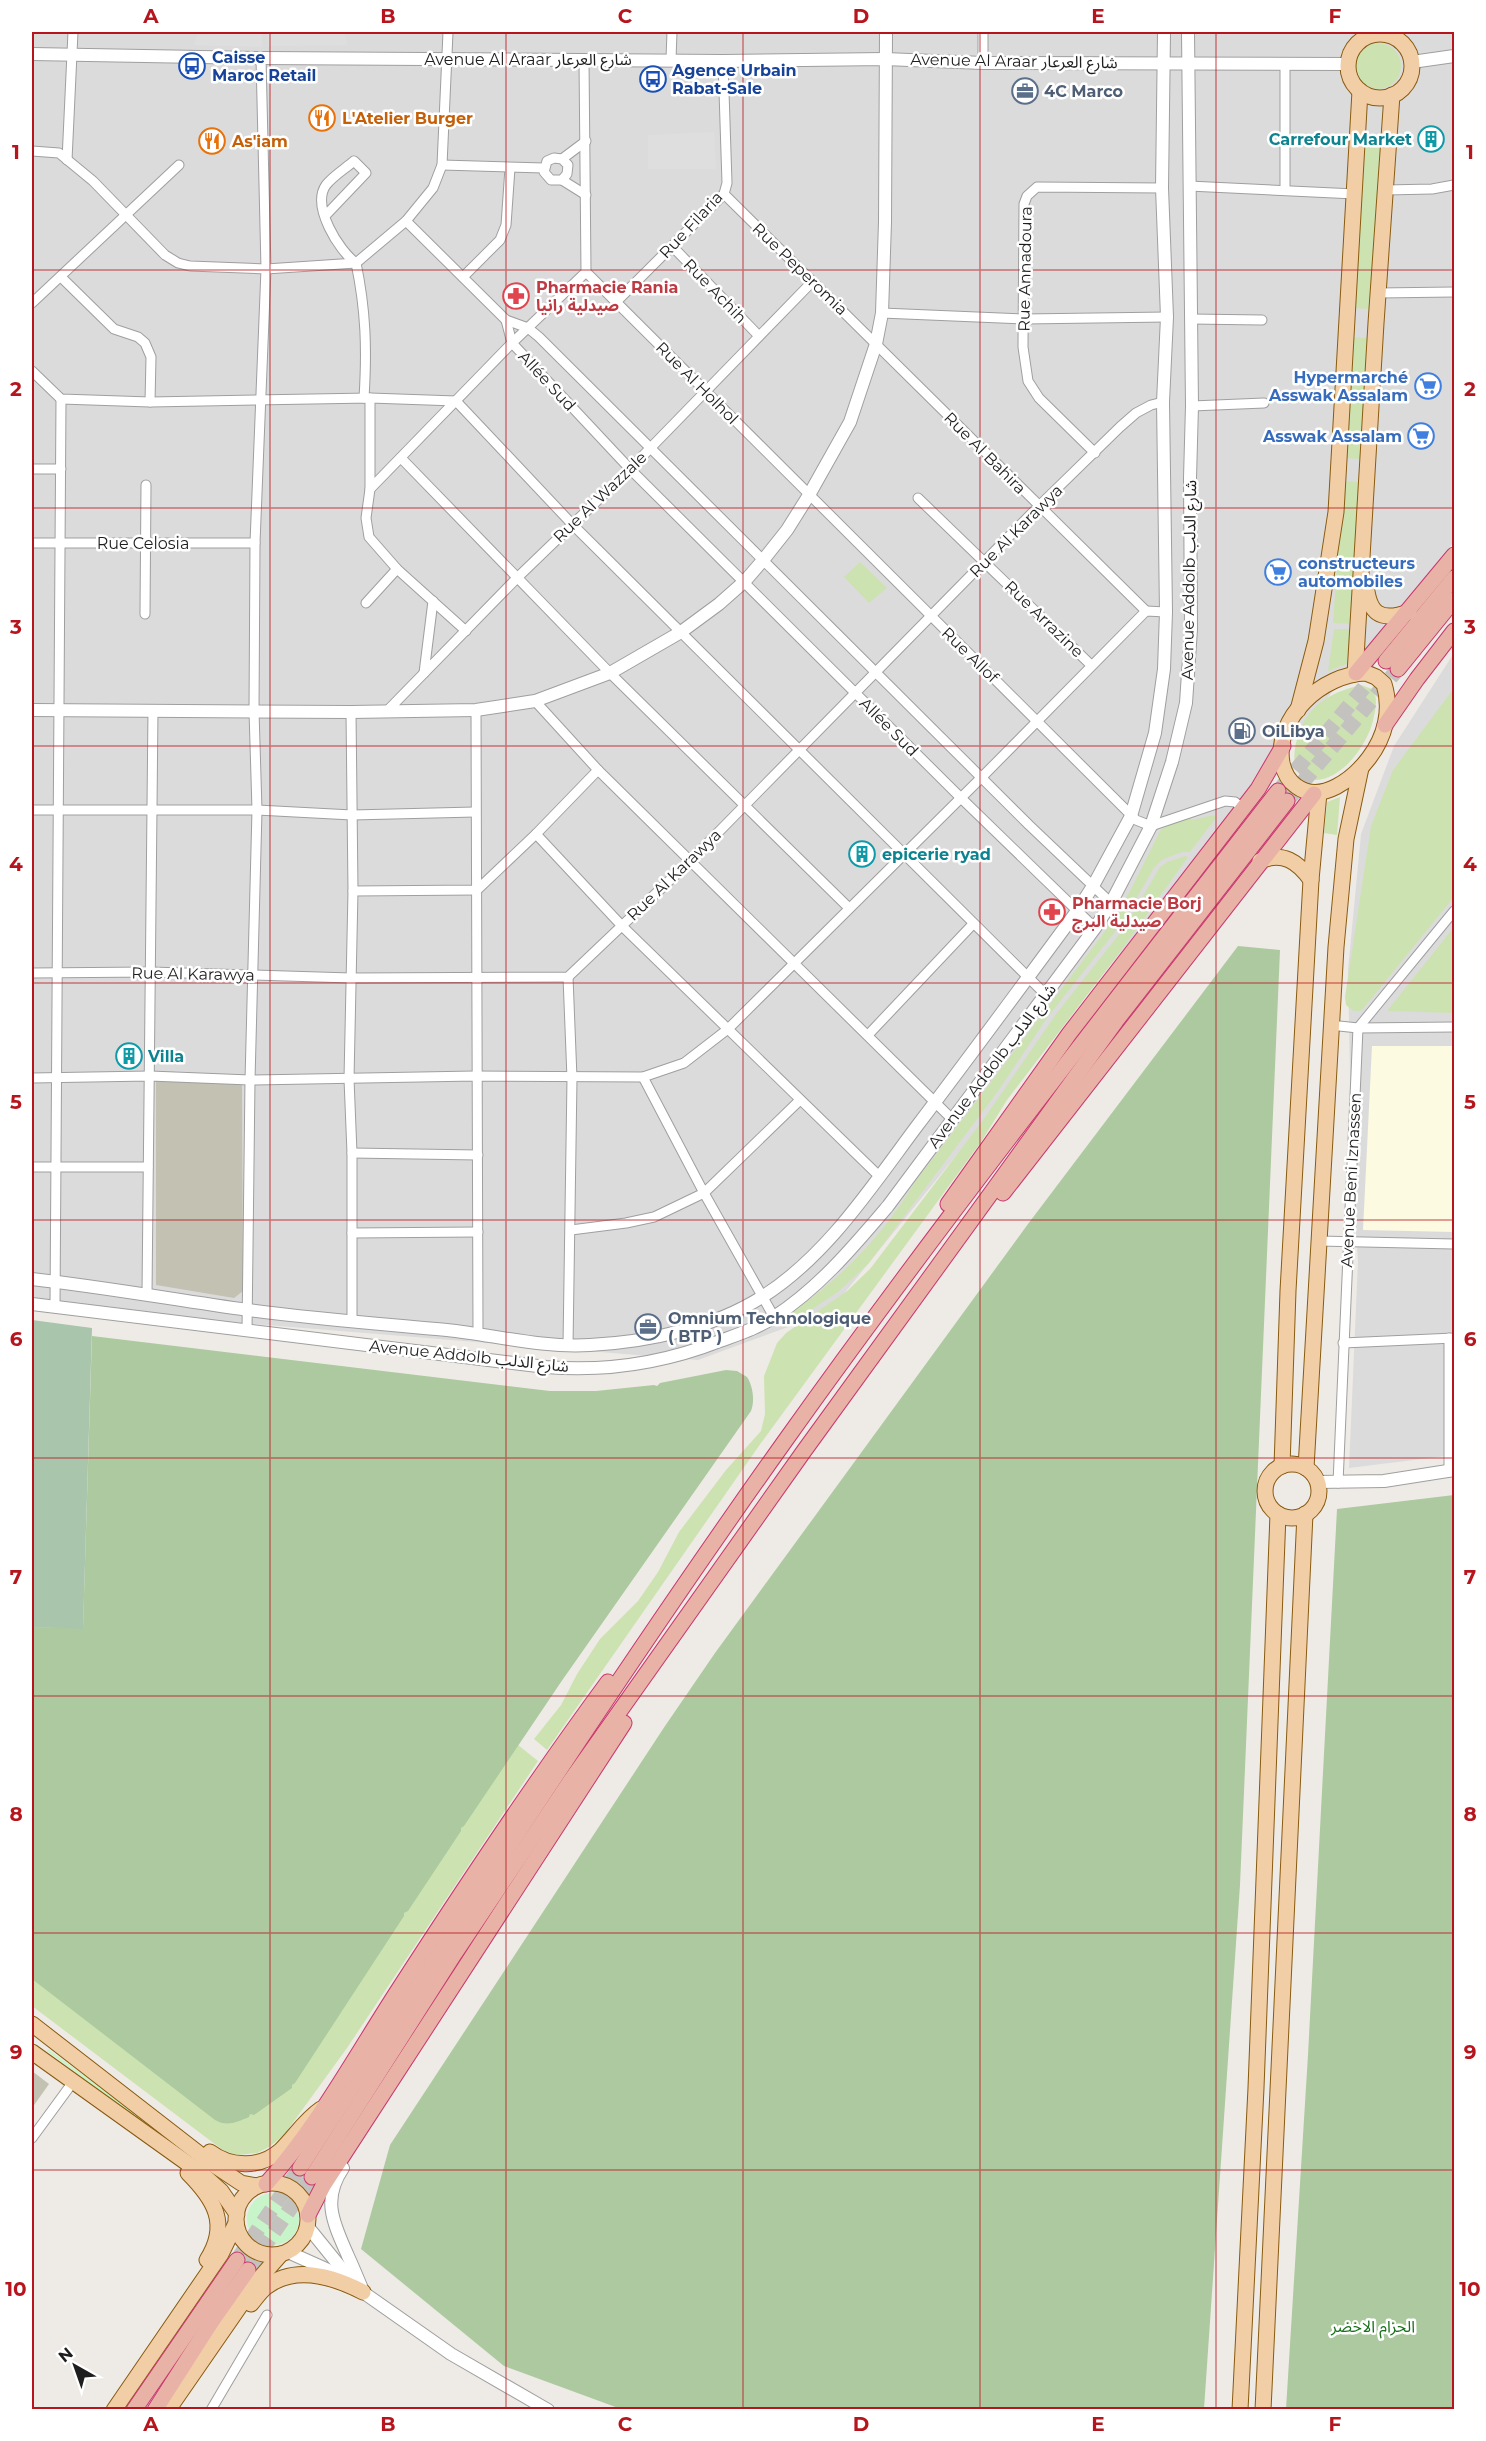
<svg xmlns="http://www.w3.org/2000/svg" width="1486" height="2441" font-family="Montserrat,'Noto Sans Arabic',sans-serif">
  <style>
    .residential { fill: #dcdbdb }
    .education { fill: #fcfae1 }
    .construction { fill: #c2c1b2 }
    .grass { fill: #cce3b1 }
    .forest { fill: #adc99f }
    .cemetery { fill: #a9c5ac }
    .park { fill: #c7f4c8 }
    .parking { fill: #dedede }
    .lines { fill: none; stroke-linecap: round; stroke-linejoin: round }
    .trunk-tunnel { stroke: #c4c2be; stroke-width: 15; stroke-dasharray: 15 8; stroke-linecap: butt }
    .minor-casing { stroke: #9f9f9f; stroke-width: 11 }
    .tertiary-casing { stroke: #9f9f9f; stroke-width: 14 }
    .primary-casing { stroke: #895b10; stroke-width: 17 }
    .trunk-casing { stroke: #c83770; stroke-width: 17 }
    .minor { stroke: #fff; stroke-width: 9 }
    .tertiary { stroke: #fff; stroke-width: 12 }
    .primary { stroke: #f2cea7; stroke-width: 15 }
    .trunk { stroke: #e8b2a6; stroke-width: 15 }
    .grid { fill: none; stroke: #b7151e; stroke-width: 1.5; stroke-opacity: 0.55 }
    .labels { text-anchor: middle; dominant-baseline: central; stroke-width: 5; stroke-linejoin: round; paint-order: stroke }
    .transit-label { font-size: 16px; font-weight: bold; fill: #164399; stroke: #fff; text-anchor: start }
    .street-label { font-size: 16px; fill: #1e1e1e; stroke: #fff }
    .service-label { font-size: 16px; font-weight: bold; fill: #4e5e75; stroke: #fff; text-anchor: start }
    .food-label { font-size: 16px; font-weight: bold; fill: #c56008; stroke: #fff; text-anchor: start }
    .culture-label { font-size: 16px; font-weight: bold; fill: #0d838f; stroke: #fff; text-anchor: start }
    .health-label { font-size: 16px; font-weight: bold; fill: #be3a42; stroke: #fff; text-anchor: start }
    .shop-label { font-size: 16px; font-weight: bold; fill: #366cbe; stroke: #fff; text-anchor: end }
    .park-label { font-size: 16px; fill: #17711a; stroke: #fff }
    .neatline { fill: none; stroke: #b7151e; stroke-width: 2 }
    .grid-label { font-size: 20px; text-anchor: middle; font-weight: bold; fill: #b7151e }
  </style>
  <rect width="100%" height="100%" fill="#eeebe6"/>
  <g class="residential">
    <polygon points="32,32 1454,32 1454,542 829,1312 698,1360 32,1306"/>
    <polygon points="1454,653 1454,1455 1349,1468 1358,1261 1352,1176 1348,970 1361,834 1394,746"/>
  </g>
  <polygon class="education" points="1372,1046 1454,1046 1454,1232 1363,1230"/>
  <g class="construction">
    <polygon points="156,1080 242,1083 243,1291 234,1298 156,1285"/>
    <polygon points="32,2071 49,2084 32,2108"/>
  </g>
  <g class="grass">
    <circle cx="1378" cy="66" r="23"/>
    <polygon points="1365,147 1381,148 1370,309 1354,308"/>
    <polygon points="1352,337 1369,338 1360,459 1344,458"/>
    <polygon points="1343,481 1359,482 1350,624 1333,623"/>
    <polygon points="860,562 887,588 869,603 844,577"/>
    <polygon points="1334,629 1350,629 1349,663 1328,671"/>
    <path d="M1361,685l11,4c6,9 4,17 2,27 -4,25 -30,63 -58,64 -31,2 -22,-38 -14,-55 12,-24 34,-34 59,-40z"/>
    <path d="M1454,688v209l-92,113c-8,3 -10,0 -16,-5l-1,-8 26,-171 22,-56z"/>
    <polygon points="1340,797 1337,835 1324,833 1327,802"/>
    <path d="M1214,815l2,3 -26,34h-7l-12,4 -9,4 -8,8 -32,55 -75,95 -51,76 -127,169 -31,29 -54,36 -4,-7c56,-38 100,-81 135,-139l188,-248 27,-43 31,-62 29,-12 2,3z"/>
    <polygon points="1185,856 1188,857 1123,948 1007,1100 981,1142 761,1443 547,1750 534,1739 561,1705 577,1674 600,1639 638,1601 658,1572 679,1532 726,1470 761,1431 765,1414 764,1376 777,1343 786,1333 847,1291 870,1269 983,1120 1056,1014 1124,928 1160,867 1167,862"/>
    <polygon points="1454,927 1454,1013 1387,1011"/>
    <polygon points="518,1745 538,1761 347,2048 284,2135 269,2147 257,2153 238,2155 224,2151 32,2006 32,1975 281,2048"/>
  </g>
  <g class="forest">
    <polygon points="1238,946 1280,950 1240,1885 1204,2409 621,2409 504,2366 361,2249 390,2145 665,1726 715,1653 1028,1224"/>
    <path d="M92,1336l458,55h46l58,-6 3,1 3,-3 66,-13 11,1 10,6c6,9 8,24 4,34l-190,271 -97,144 -3,2v3l-53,80 -4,2v3l-109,167 -3,2v3l-38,27 -4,-1 -1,3c-12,5 -22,10 -34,3l-183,-141v-352l51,1z"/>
    <polygon points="1454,1495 1454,2409 1286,2409 1308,2055 1337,1509"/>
  </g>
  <polygon class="cemetery" points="32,1320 92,1328 83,1629 32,1627"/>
  <g class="park">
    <polygon points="48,2049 226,2180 224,2183 47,2051"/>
    <circle cx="273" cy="2219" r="26"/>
  </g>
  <g class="parking">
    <polygon points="262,32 262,47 194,45 197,35"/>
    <polygon points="267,32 344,32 348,45 268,46"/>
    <polygon points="714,132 716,169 648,169 648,135"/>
  </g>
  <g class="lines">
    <g class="trunk-tunnel">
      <polyline points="1281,788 1386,661"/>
      <polyline points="1287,801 1398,669"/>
      <polyline points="237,2260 300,2168"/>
      <polyline points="248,2270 312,2177"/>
    </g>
    <g class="minor-casing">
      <g id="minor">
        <polyline points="671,59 672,32"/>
        <polyline points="983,63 983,32"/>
        <polyline points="32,151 59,153 93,181 165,255 178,263 190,266 266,269 356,263 406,221 433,188 442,165 448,32"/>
        <polyline points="562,159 568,165 567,174 562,180 551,180 544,172 547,161 554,158 562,159 586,141"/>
        <polyline points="67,160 73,32"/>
        <polyline points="442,165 544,168"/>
        <polyline points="562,180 586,195"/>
        <polyline points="1189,186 1355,194"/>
        <polyline points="1285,189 1285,64"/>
        <polyline points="1386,190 1432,189 1454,185"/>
        <polyline points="724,194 1146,611"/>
        <path d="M325,216l41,-43 -12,-12c-8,7 -21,15 -28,24 -15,21 13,66 30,78 10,48 11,87 8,135"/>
        <polyline points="406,221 506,320 528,328 539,337 1029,825 1111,903"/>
        <polyline points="672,246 759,336"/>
        <polyline points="586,272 1136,820 1151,826 1225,801 1235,802 1243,808"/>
        <polyline points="61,277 114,329 138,337 145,343 151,357 150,402"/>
        <polyline points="463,277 500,240 506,225 510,168"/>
        <polyline points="1378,293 1454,292"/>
        <polyline points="616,302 724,194 727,183 723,61"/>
        <polyline points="32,303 179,165"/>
        <polyline points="882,313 1024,319 1167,317"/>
        <polyline points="1191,319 1262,320"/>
        <polyline points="506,320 512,343 630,469 961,798 1095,928"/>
        <polyline points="32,371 61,399 150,402 370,398 456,401 572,524 1046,995"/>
        <polyline points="370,398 370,489 366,518 369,537 397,569 466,631"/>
        <polyline points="1192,406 1264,403"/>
        <polyline points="1095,453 1039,398 1028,381 1023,347 1024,204 1027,196 1037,187 1162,188"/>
        <polyline points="401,458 610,673 849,908"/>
        <polyline points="32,469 61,469"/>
        <polyline points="370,489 512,343 586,272 584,60"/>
        <polyline points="918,498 1091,665"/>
        <polyline points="32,543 255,543"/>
        <polyline points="366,603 397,569"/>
        <polyline points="145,614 146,485"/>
        <polyline points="424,673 433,601"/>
        <polyline points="535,701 598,770 952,1119"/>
        <polyline points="476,710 478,1333"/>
        <polyline points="387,711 518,577 630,469 812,282"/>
        <polyline points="351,712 353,891 349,1079 352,1153 352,1321"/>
        <polyline points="32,810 257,810 352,815 475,812"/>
        <polyline points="536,834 622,926 879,1176"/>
        <polyline points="353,891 477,890 536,834 598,770"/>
        <polyline points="32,973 151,972 351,978 568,977 691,860 1038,507 1120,427 1136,413 1151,405 1163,402"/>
        <polyline points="1330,1025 1358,1028 1454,1027"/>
        <polyline points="868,1035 973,924"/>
        <polyline points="643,1077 704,1193 774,1317"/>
        <polyline points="32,1078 150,1076 250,1080 475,1076 643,1077 684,1063 728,1029 982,777 1146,611 1166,612"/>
        <polyline points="352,1153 478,1155"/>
        <polyline points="32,1167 148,1167"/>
        <polyline points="571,1230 626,1223 654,1217 704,1193 800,1100"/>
        <polyline points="352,1233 478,1232"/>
        <polyline points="1319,1241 1454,1244"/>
        <polyline points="147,1294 153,710"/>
        <polyline points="55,1307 61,399"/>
        <polyline points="247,1331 250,1080 257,810 254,711 255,543 266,269 261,58"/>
        <polyline points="1343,1343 1454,1338"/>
        <polyline points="568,1346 572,1078 568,977"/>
        <polyline points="1449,1472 1449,1338"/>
        <polyline points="1338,1483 1358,1028 1454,911"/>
        <polyline points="32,2138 73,2082"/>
        <polyline points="211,2410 267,2315"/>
      </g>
    </g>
    <g class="tertiary-casing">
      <g id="tertiary">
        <polyline points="32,54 261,58 723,61 885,59 983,63 1348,64"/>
        <polyline points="1412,62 1454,56"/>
        <polyline points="32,710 351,712 476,710 535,701 610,673 681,632 719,604 745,581 764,559 787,530 809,495 850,422 876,344 882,313 885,222 886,32"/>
        <path d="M32,1279c72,8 144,21 216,31 66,9 133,14 199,20 47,5 95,18 143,15 58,-3 123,-17 172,-48 65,-41 110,-111 155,-171 54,-71 107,-143 160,-215l16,-25 38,-70 24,-83 9,-64 2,-57 -3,-210 4,-85 -5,-129 2,-156"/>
        <path d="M32,1304l514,63c61,5 118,-4 174,-26 19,-7 38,-13 54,-24 45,-29 80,-71 114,-111l207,-278 16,-25 40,-77 21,-64 14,-59 5,-74 -1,-151 2,-72 -4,-374"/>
        <polyline points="1318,1482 1384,1481 1454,1470"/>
        <path d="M343,2168c-22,32 -9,56 5,88 5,11 10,23 15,35"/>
        <polyline points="308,2227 346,2274"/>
        <polyline points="288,2252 337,2274 451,2354 548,2410"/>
      </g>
    </g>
    <g class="primary-casing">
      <g id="primary">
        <circle cx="1380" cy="66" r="32"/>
        <path d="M1366,584c3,30 14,38 43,28"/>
        <path d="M1366,673l10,4 8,7c8,26 1,53 -15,74 -15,20 -48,47 -73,28 -7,-5 -12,-14 -14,-23 -8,-46 41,-89 84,-90z"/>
        <polyline points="1355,674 1376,323 1392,95"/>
        <polyline points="1298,710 1316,641 1336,512 1360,91"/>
        <path d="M1260,861c23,-10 38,1 51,19"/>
        <circle cx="1292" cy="1491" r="27"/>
        <polyline points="1282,1466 1288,1291 1311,880 1319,793"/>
        <polyline points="1306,1468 1336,947 1346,839 1361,768"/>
        <polyline points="32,2024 211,2163 241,2183 257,2186"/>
        <polyline points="32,2052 201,2173 221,2191 237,2214"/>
        <path d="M210,2152c21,16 51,16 71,-2 14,-14 24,-30 40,-41"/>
        <path d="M188,2173c26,26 42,51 19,87"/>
        <circle cx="272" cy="2219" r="36"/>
        <path d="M251,2304c5,-6 9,-12 15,-17 30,-23 68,-10 97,5"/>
        <polyline points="114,2410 221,2254 236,2223"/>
        <polyline points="168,2410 258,2280 281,2254"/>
        <polyline points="1240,2410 1256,2088 1278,1514"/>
        <polyline points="1263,2410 1305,1514"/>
      </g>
    </g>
    <g class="trunk-casing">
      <g id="trunk">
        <polyline points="1386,661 1454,578"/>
        <polyline points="1398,669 1454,600"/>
        <polyline points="1356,673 1454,555"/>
        <polyline points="1385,725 1417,679 1454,631"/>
        <polyline points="1003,1193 1314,794"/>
        <polyline points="948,1204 1069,1034 1258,789 1283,746"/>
        <path d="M300,2168c158,-244 316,-490 485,-727 158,-222 326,-435 493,-650"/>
        <polyline points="312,2177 455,1953 571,1780 804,1451 1116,1021 1287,801"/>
        <path d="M266,2184c51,-56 92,-132 133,-195 67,-104 136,-208 209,-307"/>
        <polyline points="308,2215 323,2186 624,1723"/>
        <polyline points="134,2410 237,2260"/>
        <polyline points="155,2410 212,2321 248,2270"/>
      </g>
    </g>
    <use href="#minor" class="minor"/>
    <use href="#tertiary" class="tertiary"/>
    <use href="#primary" class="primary"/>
    <use href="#trunk" class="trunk"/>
  </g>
  <path class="grid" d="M270,32v2378M506,32v2378M743,32v2378M980,32v2378M1216,32v2378M32,270h1422M32,508h1422M32,746h1422M32,983h1422M32,1220h1422M32,1458h1422M32,1696h1422M32,1933h1422M32,2170h1422"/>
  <defs>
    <g id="bus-ring" transform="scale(1.35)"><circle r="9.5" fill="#fff" stroke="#1a4fb4" stroke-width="1.5"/><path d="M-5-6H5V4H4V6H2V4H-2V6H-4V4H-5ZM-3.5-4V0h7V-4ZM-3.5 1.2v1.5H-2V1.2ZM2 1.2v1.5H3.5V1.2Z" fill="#1a4fb4"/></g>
    <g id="office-ring" transform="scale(1.35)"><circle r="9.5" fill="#fff" stroke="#5c6f8a" stroke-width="1.5"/><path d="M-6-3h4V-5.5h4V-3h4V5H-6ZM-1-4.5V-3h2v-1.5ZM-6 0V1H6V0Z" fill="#5c6f8a"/></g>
    <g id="restaurant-ring" transform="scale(1.35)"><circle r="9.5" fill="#fff" stroke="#e8710a" stroke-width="1.5"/><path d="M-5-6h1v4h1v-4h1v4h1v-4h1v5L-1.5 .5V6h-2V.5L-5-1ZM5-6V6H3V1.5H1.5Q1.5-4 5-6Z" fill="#e8710a"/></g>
    <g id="building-ring" transform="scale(1.35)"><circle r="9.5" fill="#fff" stroke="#0f9aa8" stroke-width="1.5"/><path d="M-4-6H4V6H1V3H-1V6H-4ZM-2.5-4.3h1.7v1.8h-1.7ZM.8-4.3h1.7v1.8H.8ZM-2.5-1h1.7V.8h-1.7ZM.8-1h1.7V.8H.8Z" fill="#0f9aa8"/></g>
    <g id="pharmacy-ring" transform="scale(1.35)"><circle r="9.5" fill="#fff" stroke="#e0444e" stroke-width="1.5"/><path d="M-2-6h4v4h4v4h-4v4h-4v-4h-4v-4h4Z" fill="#e0444e"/></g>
    <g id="supermarket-ring" transform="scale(1.35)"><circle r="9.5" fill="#fff" stroke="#3f7fe0" stroke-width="1.5"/><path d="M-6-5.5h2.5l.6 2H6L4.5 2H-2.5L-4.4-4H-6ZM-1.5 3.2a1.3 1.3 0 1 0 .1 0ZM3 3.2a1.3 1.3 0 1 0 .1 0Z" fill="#3f7fe0"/></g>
    <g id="fuel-ring" transform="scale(1.35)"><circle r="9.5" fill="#fff" stroke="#5c6f8a" stroke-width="1.5"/><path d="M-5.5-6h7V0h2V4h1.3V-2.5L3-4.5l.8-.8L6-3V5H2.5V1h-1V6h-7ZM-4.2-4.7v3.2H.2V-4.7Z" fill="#5c6f8a"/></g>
  </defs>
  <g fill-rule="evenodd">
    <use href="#bus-ring" x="192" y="66"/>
    <use href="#bus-ring" x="653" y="79"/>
    <use href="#office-ring" x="1025" y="91"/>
    <use href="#restaurant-ring" x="322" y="118"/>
    <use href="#building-ring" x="1431" y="139"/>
    <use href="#restaurant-ring" x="212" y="141"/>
    <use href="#pharmacy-ring" x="516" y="296"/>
    <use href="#supermarket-ring" x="1428" y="386"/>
    <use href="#supermarket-ring" x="1421" y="436"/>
    <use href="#supermarket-ring" x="1278" y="572"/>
    <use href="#fuel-ring" x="1242" y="731"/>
    <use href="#building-ring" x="862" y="854"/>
    <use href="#pharmacy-ring" x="1052" y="912"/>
    <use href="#building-ring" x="129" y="1056"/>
    <use href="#office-ring" x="648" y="1327"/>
  </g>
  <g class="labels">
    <g class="transit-label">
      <text x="212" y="57">Caisse<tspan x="212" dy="18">Maroc Retail</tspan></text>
      <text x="672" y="70">Agence Urbain<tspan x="672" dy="18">Rabat-Sale</tspan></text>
    </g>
    <g class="street-label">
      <text x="528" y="59">Avenue Al Araar شارع العرعار</text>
      <text transform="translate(1014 61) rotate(1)">Avenue Al Araar شارع العرعار</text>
      <text transform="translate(691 225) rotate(-47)">Rue Filaria</text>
      <text transform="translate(800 269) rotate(44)">Rue Peperomia</text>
      <text transform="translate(1025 269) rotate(-89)">Rue Annadoura</text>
      <text transform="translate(715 291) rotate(46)">Rue Achih</text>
      <text transform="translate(547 381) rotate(47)">Allée Sud</text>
      <text transform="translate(697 383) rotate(45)">Rue Al Holhol</text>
      <text transform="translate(985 453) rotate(45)">Rue Al Bahira</text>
      <text transform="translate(600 497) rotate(-44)">Rue Al Wazzale</text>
      <text transform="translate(1016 531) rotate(-45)">Rue Al Karawya</text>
      <text x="143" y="543">Rue Celosia</text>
      <text transform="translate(1189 580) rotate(-89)">Avenue Addolb شارع الدلب</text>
      <text transform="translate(1044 619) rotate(44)">Rue Arrazine</text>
      <text transform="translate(970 655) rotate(44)">Rue Allof</text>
      <text transform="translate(889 727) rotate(45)">Allée Sud</text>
      <text transform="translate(674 875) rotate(-44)">Rue Al Karawya</text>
      <text transform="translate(193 974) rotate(1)">Rue Al Karawya</text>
      <text transform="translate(992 1066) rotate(-53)">Avenue Addolb شارع الدلب</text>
      <text transform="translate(1351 1180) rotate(-87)">Avenue Beni Iznassen</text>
      <text transform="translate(469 1356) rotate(6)">Avenue Addolb شارع الدلب</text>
    </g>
    <g class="service-label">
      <text x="1044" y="91">4C Marco</text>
      <text x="1262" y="731">OiLibya</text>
      <text x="668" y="1318">Omnium Technologique<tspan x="668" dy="18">( BTP )</tspan></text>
    </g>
    <g class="food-label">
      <text x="342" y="118">L'Atelier Burger</text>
      <text x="232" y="141">As'iam</text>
    </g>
    <g class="culture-label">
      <text x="1412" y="139" text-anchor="end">Carrefour Market</text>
      <text x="882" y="854">epicerie ryad</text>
      <text x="148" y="1056">Villa</text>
    </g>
    <g class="health-label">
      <text x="536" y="287">Pharmacie Rania<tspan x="536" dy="18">صيدلية رانيا</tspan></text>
      <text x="1072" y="903">Pharmacie Borj<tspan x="1072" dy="18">صيدلية البرج</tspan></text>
    </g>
    <g class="shop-label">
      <text x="1408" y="377">Hypermarché<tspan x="1408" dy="18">Asswak Assalam</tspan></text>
      <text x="1402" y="436">Asswak Assalam</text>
      <text x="1298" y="563" text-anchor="start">constructeurs<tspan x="1298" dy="18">automobiles</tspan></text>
    </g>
    <g class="park-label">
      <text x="1373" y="2326">الحزام الاخضر</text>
    </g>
  </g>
  <rect width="1486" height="2441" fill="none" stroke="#ffffff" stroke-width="66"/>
  <g transform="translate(75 2366) rotate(320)" stroke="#ffffff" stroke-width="4.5" paint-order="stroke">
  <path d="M0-4.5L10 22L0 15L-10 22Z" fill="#1e1e1e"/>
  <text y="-9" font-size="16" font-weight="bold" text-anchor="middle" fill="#1e1e1e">N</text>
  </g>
  <rect x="33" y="33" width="1420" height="2375" class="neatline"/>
  <g class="grid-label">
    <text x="151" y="23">A</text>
    <text x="388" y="23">B</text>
    <text x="625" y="23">C</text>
    <text x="861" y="23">D</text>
    <text x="1098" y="23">E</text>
    <text x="1335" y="23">F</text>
    <text x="16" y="159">1</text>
    <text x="1470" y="159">1</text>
    <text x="16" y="396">2</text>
    <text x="1470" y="396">2</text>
    <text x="16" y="634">3</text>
    <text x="1470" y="634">3</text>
    <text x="16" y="871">4</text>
    <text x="1470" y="871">4</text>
    <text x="16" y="1109">5</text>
    <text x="1470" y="1109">5</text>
    <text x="16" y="1346">6</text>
    <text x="1470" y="1346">6</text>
    <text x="16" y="1584">7</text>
    <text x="1470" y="1584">7</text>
    <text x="16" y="1821">8</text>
    <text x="1470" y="1821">8</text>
    <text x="16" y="2059">9</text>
    <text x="1470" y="2059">9</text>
    <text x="16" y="2296">10</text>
    <text x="1470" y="2296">10</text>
    <text x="151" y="2431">A</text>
    <text x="388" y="2431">B</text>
    <text x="625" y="2431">C</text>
    <text x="861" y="2431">D</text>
    <text x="1098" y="2431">E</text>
    <text x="1335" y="2431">F</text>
  </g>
</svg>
